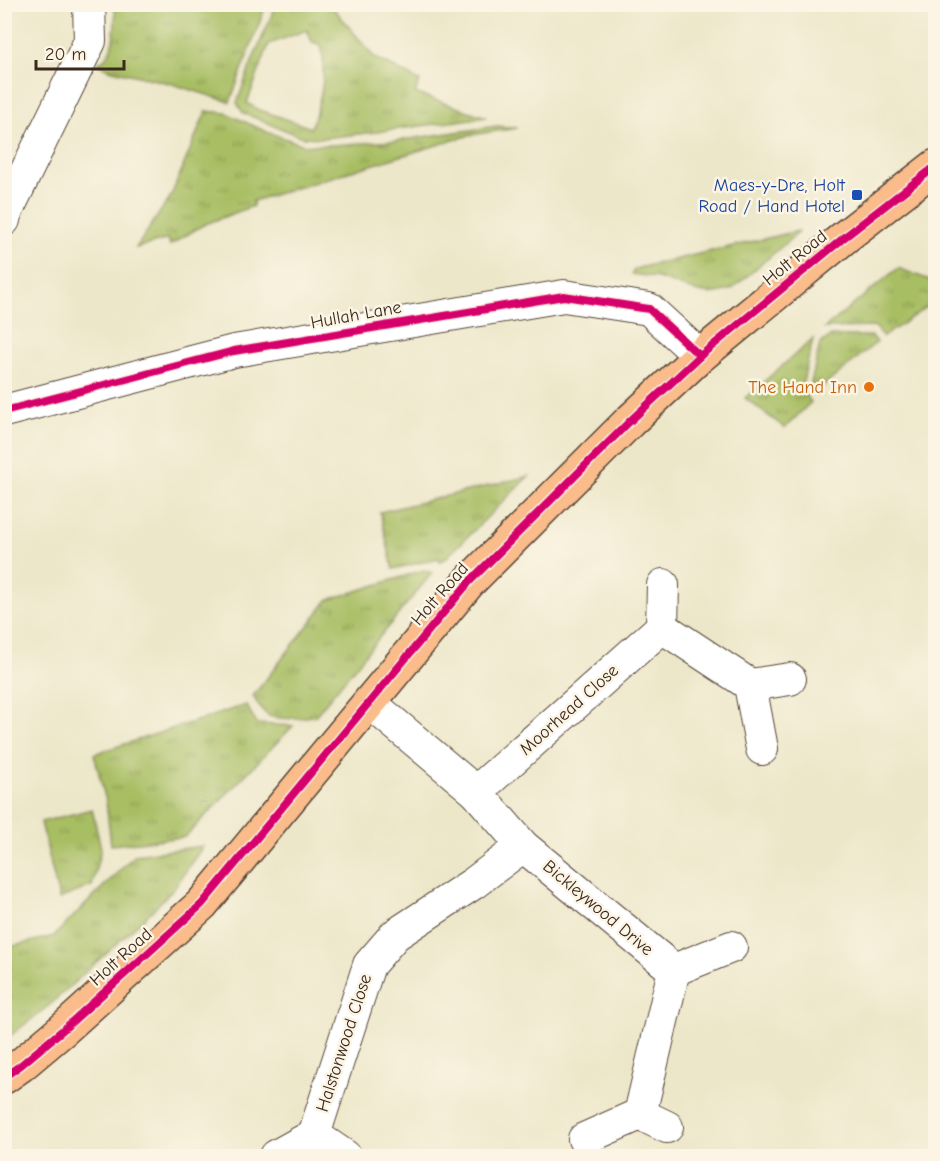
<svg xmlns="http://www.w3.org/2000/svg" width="940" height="1161" font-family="'Comic Neue',sans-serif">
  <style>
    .grass { fill: url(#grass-tufts); stroke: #727440; stroke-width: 1.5; fill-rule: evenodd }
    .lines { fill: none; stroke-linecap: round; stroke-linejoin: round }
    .minor-casing { stroke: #564638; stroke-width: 34 }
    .major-casing { stroke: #564638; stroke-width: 36 }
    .minor { stroke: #fff; stroke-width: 32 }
    .major { stroke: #f9bc8a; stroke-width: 33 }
    .cycleway-casing { stroke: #fcf5e5; stroke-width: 11 }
    .cycleway { stroke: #d6006c; stroke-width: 8 }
    .transit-dot { fill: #1a4fb4; stroke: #fcf5e5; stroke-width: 2 }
    .food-dot { fill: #e8710a; stroke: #fcf5e5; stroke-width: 2 }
    .labels { text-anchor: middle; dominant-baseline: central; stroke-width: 5; stroke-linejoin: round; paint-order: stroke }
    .transit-label { font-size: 18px; fill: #164399; stroke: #fcf5e5; text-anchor: end }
    .street-label { font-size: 18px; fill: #3b2a1e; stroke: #fcf5e5 }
    .food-label { font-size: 18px; fill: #c56008; stroke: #fcf5e5; text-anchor: end }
  </style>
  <defs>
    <pattern id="grass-tufts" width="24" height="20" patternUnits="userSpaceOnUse" patternTransform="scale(1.5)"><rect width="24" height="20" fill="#a8be63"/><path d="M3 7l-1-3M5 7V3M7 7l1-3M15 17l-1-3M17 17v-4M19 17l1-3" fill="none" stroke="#8a9b51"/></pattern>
  </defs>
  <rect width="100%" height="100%" fill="#fcf5e5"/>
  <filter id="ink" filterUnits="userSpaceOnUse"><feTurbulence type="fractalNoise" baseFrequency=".0167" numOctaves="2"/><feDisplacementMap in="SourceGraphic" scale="12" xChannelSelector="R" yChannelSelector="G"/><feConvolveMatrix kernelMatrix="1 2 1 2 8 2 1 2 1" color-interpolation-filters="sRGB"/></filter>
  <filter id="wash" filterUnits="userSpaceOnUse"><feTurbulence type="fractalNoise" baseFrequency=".008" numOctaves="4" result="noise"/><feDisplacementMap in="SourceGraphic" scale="24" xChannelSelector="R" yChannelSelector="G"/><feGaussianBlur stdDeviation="1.35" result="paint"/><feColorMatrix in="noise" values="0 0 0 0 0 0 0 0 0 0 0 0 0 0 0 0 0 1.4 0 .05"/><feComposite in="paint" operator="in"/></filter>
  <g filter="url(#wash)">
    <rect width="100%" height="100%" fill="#ede7ca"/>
    <g class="grass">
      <path d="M115,5v-1l151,1 -36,97 -61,-19 -61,-14 -10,-6c3,-2 6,-3 8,-6 9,-10 10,-39 9,-52z"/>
      <path d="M276,5h55l43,52 46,24 -5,12 71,24 -110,15 -53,6 -21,-1 -59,-24 -6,-10 16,-44zM307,30l5,12 9,3c6,29 0,55 -10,83l-54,-19 -10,-6 22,-59z"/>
      <polygon points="206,111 226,113 267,132 304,145 330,145 395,141 497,126 517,128 470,135 253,201 253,206 203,225 170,245 168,239 136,248 171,196"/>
      <path d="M798,231l-4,5 -62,53c-32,11 -42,-1 -71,-10 -9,-3 -19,-3 -29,-5l1,-3 5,-3z"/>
      <polygon points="898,268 935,282 936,297 934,302 883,337 876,327 825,328"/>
      <polygon points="831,336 872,336 877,342 815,393 810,387 820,344"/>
      <polygon points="813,339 801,390 811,402 785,428 745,398"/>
      <polygon points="529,476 445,559 440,561 439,558 393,569 380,512"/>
      <path d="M424,570l8,3 -117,143c-13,1 -34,5 -46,0 -7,-4 -12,-13 -16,-20l75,-96z"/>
      <polygon points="246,705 257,724 293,726 185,837 111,845 106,801 94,754"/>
      <polygon points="92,809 101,848 92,886 59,899 41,822"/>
      <polygon points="203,846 174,888 153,910 52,1003 5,1040 5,948 54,936 135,855"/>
    </g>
  </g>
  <g filter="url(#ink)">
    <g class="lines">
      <g class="minor-casing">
        <g id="minor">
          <polyline points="4,220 5,215 90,41 89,4"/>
          <polyline points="4,411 234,351 564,296 649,309 700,356"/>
          <polyline points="662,627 663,585"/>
          <polyline points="750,685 790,679"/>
          <polyline points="369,702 476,792 523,846 674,970 640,1114 584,1139"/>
          <polyline points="476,792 662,627 750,685 762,749"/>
          <polyline points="674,970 731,947"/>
          <polyline points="640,1114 667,1127"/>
          <polyline points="314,1135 345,1156"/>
          <polyline points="276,1156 314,1135 369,965 395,935 474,883 523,846"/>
        </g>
      </g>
      <g class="major-casing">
        <polyline id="major" points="4,1077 21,1065 65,1028 202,904 469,582 629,422 700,356 846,236 936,166"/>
      </g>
      <use href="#minor" class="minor"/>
      <use href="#major" class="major"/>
      <g class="cycleway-casing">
        <g id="cycleway">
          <polyline points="4,411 234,351 564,296 649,309 700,356"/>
          <polyline points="4,1077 21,1065 65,1028 202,904 469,582 629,422 700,356 846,236 936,166"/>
        </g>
      </g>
      <use href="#cycleway" class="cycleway"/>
    </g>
  </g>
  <rect class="transit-dot" x="851" y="189" width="12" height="12" rx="3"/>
  <circle class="food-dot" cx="869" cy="387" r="6"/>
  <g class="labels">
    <g class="transit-label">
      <text x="845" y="185">Maes-y-Dre, Holt<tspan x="845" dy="21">Road / Hand Hotel</tspan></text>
    </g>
    <g class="street-label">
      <text transform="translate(795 258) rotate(-39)">Holt Road</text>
      <text transform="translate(356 315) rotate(-10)">Hullah Lane</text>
      <text transform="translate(440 594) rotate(-49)">Holt Road</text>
      <text transform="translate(569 710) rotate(-42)">Moorhead Close</text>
      <text transform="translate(598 908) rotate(40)">Bickleywood Drive</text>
      <text transform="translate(121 957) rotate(-42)">Holt Road</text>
      <text transform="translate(344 1043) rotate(-72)">Halstonwood Close</text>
    </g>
    <g class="food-label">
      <text x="857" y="387">The Hand Inn</text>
    </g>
  </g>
  <rect width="940" height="1161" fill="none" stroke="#fcf5e5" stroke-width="24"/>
  <path d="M36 60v9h88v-9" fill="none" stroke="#3b2a1e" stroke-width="3"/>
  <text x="45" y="60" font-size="18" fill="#3b2a1e" stroke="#fcf5e5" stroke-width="4.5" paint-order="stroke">20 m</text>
</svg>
